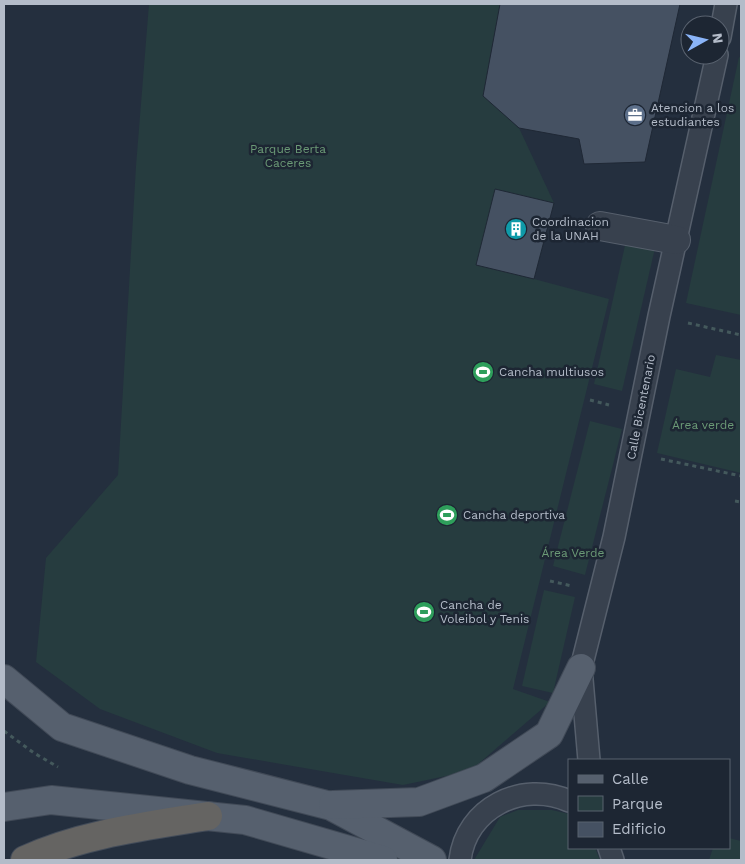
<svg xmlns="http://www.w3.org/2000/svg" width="745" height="864" font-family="'Work Sans',sans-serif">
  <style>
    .green { fill: #263c3f }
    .building { fill: #455162; stroke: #1f2835 }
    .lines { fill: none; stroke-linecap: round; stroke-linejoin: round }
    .service-casing { stroke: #565f6c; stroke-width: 24 }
    .minor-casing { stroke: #565f6c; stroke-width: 30 }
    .primary-casing { stroke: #414a57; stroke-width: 30 }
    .trunk-casing { stroke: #434c59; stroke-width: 30 }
    .path { stroke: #44595c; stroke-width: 3; stroke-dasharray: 4 4; stroke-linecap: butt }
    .service { stroke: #38414e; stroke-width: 21 }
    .minor { stroke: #38414e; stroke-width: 28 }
    .primary { stroke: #56606e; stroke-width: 28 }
    .trunk { stroke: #656462; stroke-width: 28 }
    .labels { text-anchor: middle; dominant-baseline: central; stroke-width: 5; stroke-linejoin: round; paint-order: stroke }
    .poi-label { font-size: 12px; fill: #b4bcc9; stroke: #1d2633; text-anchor: start }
    .park-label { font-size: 12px; fill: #6b9a76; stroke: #1d2633 }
    .street-label { font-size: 12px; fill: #b4bcc9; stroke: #1d2633 }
  </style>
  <rect width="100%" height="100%" fill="#242f3e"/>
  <g class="green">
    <polygon points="149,4 500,4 483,95 519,128 554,203 534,279 609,299 513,689 550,702 470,771 403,785 217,753 100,709 36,662 46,558 118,475 136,166"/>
    <polygon points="739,57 741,58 741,315 686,303"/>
    <polygon points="626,241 655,248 622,391 594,384"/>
    <polygon points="716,355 741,360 741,473 657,453 676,369 710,377"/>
    <polygon points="590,421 622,429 585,575 553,566"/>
    <polygon points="544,590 575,597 553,693 522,686"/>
    <polygon points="518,810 552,810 569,814 569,848 595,848 600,860 474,860 500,817"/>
    <polygon points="729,838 741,841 741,860 709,860 713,848 729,848"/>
  </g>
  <g class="building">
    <polygon points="500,4 680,4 645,162 584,164 579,139 519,128 483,96"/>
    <polygon points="495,189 554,203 534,279 476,265"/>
  </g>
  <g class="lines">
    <g class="service-casing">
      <g id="service">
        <polyline points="720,37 726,4"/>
        <polyline points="589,760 581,668 614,537 659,316 717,55"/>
        <polyline points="609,848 613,860"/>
        <path d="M460,860c6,-52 62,-80 109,-59"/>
      </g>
    </g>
    <g class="minor-casing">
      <polyline id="minor" points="600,226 676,240"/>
    </g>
    <g class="primary-casing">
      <g id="primary">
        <polyline points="4,679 62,727 190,770 331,806 432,860"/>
        <polyline points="333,805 419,802 484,778 549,734 581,668"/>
        <polyline points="4,807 51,800 245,820 383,860"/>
      </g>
    </g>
    <g class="trunk-casing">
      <path id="trunk" d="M25,860c56,-26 122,-34 183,-44"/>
    </g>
    <g class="path">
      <polyline points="688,323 741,335"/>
      <polyline points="590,400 609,405"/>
      <polyline points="661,459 741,476"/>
      <polyline points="735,501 741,502"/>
      <polyline points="550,581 572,586"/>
      <polyline points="4,731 34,753 58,767"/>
    </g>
    <use href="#service" class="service"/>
    <use href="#minor" class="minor"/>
    <use href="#primary" class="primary"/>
    <use href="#trunk" class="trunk"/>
  </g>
  <defs>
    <g id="office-disc" transform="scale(1.125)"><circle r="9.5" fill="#5c6f8a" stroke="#1d2633"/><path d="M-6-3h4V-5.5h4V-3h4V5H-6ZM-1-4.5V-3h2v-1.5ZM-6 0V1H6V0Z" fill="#fff"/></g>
    <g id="building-disc" transform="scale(1.125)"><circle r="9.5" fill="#0f9aa8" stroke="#1d2633"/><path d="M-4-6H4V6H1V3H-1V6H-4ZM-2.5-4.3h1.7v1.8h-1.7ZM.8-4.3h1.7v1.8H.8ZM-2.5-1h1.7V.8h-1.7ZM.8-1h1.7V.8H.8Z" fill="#fff"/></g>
    <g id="stadium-disc" transform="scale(1.125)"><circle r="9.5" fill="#2e9e5b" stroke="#1d2633"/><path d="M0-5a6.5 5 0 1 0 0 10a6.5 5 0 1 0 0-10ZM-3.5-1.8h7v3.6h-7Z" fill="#fff"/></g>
  </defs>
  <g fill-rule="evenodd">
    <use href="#office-disc" x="635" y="115"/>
    <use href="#building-disc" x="516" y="229"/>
    <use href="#stadium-disc" x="483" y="372"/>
    <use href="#stadium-disc" x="447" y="515"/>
    <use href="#stadium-disc" x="424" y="612"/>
  </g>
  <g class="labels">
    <g class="poi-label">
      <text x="651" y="108">Atencion a los<tspan x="651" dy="14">estudiantes</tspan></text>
      <text x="532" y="222">Coordinacion<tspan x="532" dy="14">de la UNAH</tspan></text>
      <text x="499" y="372">Cancha multiusos</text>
      <text x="463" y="515">Cancha deportiva</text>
      <text x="440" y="605">Cancha de<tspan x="440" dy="14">Voleibol y Tenis</tspan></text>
    </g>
    <g class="park-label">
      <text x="288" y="149">Parque Berta<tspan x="288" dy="14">Caceres</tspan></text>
      <text x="703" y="425">Área verde</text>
      <text x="573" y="553">Área Verde</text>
    </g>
    <g class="street-label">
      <text transform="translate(641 407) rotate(-79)">Calle Bicentenario</text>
    </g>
  </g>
  <rect width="745" height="864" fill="none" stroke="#b4bcc9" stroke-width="10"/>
  <rect x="568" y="759" width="162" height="90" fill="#1d2633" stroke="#59626f"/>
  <rect x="578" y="775" width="25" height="8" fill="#56606e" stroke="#59626f"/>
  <text x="612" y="784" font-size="15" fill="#b4bcc9">Calle</text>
  <rect x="578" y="796" width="25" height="15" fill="#263c3f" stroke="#59626f"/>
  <text x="612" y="809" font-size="15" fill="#b4bcc9">Parque</text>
  <rect x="578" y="822" width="25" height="15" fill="#455162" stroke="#59626f"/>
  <text x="612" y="834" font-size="15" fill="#b4bcc9">Edificio</text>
  <g transform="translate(705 40) rotate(82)"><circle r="24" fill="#1d2633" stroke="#59626f"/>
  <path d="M0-4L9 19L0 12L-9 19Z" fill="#8ab4f8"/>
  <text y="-8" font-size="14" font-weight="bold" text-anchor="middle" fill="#b4bcc9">N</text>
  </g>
</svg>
